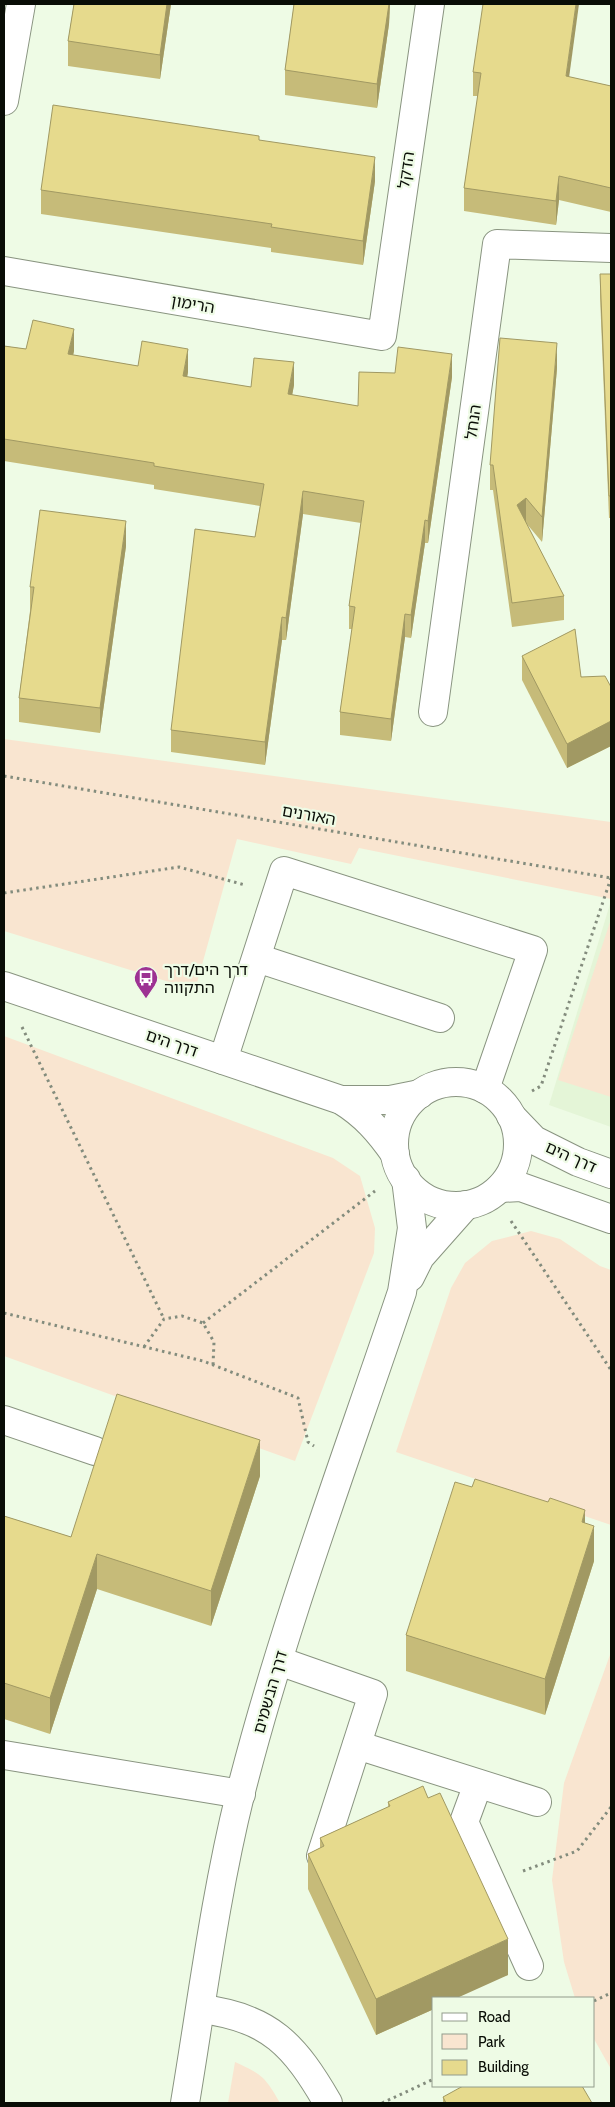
<svg xmlns="http://www.w3.org/2000/svg" width="615" height="2107" font-family="Cabin,'Noto Sans Hebrew',sans-serif">
  <style>
    .built { fill: #e4f5d7 }
    .green { fill: #f9e5d0 }
    .lines { fill: none; stroke-linecap: round; stroke-linejoin: round }
    .minor-casing { stroke: #899480; stroke-width: 30 }
    .path { stroke: #838c7d; stroke-width: 3; stroke-dasharray: 2.5 4; stroke-linecap: butt }
    .minor { stroke: #fff; stroke-width: 28 }
    .wall { fill: #c6bb79 }
    .shaded-wall { fill: #a19963 }
    .building { fill: #e6da8d; stroke: #a19963 }
    .labels { text-anchor: middle; dominant-baseline: central; stroke-width: 4.5; stroke-linejoin: round; paint-order: stroke }
    .street-label { font-size: 16px; fill: #090d06; stroke: #eefbe5 }
    .poi-label { font-size: 16px; fill: #090d06; stroke: #eefbe5; text-anchor: start }
  </style>
  <rect width="100%" height="100%" fill="#eefbe5"/>
  <polygon class="built" points="610,904 611,904 611,1127 549,1105"/>
  <g class="green">
    <polygon points="4,739 611,822 611,899 359,848 351,864 237,839 195,990 4,931"/>
    <polygon points="611,919 611,1097 558,1080"/>
    <polygon points="4,1036 333,1158 360,1176 375,1228 374,1253 295,1461 4,1356"/>
    <polygon points="531,1231 560,1239 600,1266 611,1270 611,1525 396,1452 451,1288 465,1263 492,1241"/>
    <polygon points="611,1652 611,2069 594,2039 594,1998 575,1998 564,1962 552,1880 564,1783"/>
    <path d="M235,2062c28,13 30,15 45,41h-52z"/>
  </g>
  <g class="lines">
    <g class="minor-casing">
      <g id="minor">
        <polyline points="4,101 21,4"/>
        <polyline points="4,271 382,336 430,4"/>
        <polyline points="433,712 497,244 611,248"/>
        <polyline points="257,958 440,1018"/>
        <path d="M4,986l337,114c24,15 38,31 54,54"/>
        <polyline points="223,1060 284,871 533,950 485,1089"/>
        <circle cx="456" cy="1144" r="62"/>
        <polyline points="341,1100 390,1100 420,1094"/>
        <polyline points="511,1116 534,1140 578,1162 611,1174"/>
        <polyline points="500,1188 521,1187 611,1219"/>
        <polyline points="410,1277 420,1257 466,1205"/>
        <polyline points="4,1420 95,1451"/>
        <polyline points="279,1661 373,1694 321,1856"/>
        <polyline points="357,1745 537,1802"/>
        <polyline points="4,1755 241,1794"/>
        <polyline points="478,1784 464,1822 529,1966"/>
        <path d="M201,2009c69,8 94,37 127,94"/>
        <path d="M185,2103c17,-102 30,-207 55,-308 43,-170 106,-336 162,-503l10,-64 -6,-49"/>
      </g>
    </g>
    <g class="path">
      <polyline points="4,776 611,878"/>
      <polyline points="4,893 179,867 245,885"/>
      <polyline points="22,1027 164,1319"/>
      <polyline points="532,1091 541,1086 611,878"/>
      <polyline points="511,1221 611,1370"/>
      <polyline points="4,1313 203,1361 298,1398 308,1442 314,1446"/>
      <polyline points="203,1323 375,1191"/>
      <polyline points="144,1347 164,1319 182,1316 203,1323 214,1342 213,1365"/>
      <polyline points="523,1871 577,1851 611,1807"/>
      <polyline points="594,2001 611,1993"/>
      <polyline points="382,2103 434,2079"/>
    </g>
    <use href="#minor" class="minor"/>
  </g>
  <g class="wall">
    <polygon points="74,4 171,4 160,79 68,66 68,41"/>
    <polygon points="294,4 390,4 389,24 377,108 285,95 285,70"/>
    <polygon points="473,72 569,77 611,86 611,212 559,200 556,225 464,211 464,188 478,96 473,96"/>
    <polygon points="259,140 375,181 363,265 271,252 271,248 41,214 41,190"/>
    <polygon points="600,274 611,274 611,518 609,518 600,296"/>
    <polygon points="4,346 26,349 74,351 73,355 138,366 188,372 187,377 251,387 294,385 292,395 358,406 452,377 428,543 425,543 411,638 405,637 391,741 340,735 340,712 352,629 349,629 349,606 361,523 303,514 286,640 282,640 265,765 171,752 171,730 255,537 260,506 154,489 154,485 4,461"/>
    <polygon points="557,368 542,542 526,523 564,596 564,620 512,627 493,490 490,490 490,465"/>
    <polygon points="126,546 100,733 19,722 19,698 30,611 30,587"/>
    <polygon points="522,656 611,687 611,746 567,768 522,680"/>
    <polygon points="260,1476 211,1626 97,1589 50,1734 4,1719 4,1516 71,1537"/>
    <polygon points="585,1523 594,1561 545,1715 406,1671 406,1635"/>
    <polygon points="388,1802 508,1975 434,1998 434,2009 376,2035 308,1889 308,1854 320,1848 320,1838 388,1807"/>
    <polygon points="443,2097 592,2103 443,2103"/>
  </g>
  <g class="shaded-wall">
    <polygon points="167,4 171,4 160,79 160,55"/>
    <polygon points="387,4 390,4 389,24 377,108 377,84"/>
    <polygon points="576,4 579,4 566,100 566,76"/>
    <polygon points="375,157 375,181 363,265 363,241"/>
    <polygon points="559,176 559,200 556,225 556,201"/>
    <polygon points="74,329 74,351 68,377 68,354"/>
    <polygon points="557,343 557,368 542,542 542,517"/>
    <polygon points="188,349 188,372 183,399 183,376"/>
    <polygon points="452,354 452,377 428,543 428,521"/>
    <polygon points="294,362 294,385 288,417 288,394"/>
    <polygon points="303,491 303,514 286,640 286,618"/>
    <polygon points="526,498 526,523 517,505"/>
    <polygon points="425,520 425,543 411,638 411,615"/>
    <polygon points="126,521 126,546 100,733 100,708"/>
    <polygon points="405,614 405,637 391,741 391,719"/>
    <polygon points="282,617 282,640 265,765 265,742"/>
    <polygon points="611,721 611,746 567,768 567,744"/>
    <polygon points="260,1440 260,1476 211,1626 211,1591"/>
    <polygon points="585,1510 585,1545 582,1522"/>
    <polygon points="594,1526 594,1561 545,1715 545,1679"/>
    <polygon points="97,1554 97,1589 50,1734 50,1698"/>
    <polygon points="508,1939 508,1975 457,1998 434,1998 434,2009 376,2035 376,1999"/>
  </g>
  <g class="building">
    <polygon points="74,4 167,4 160,55 68,41"/>
    <polygon points="294,4 389,4 377,84 285,70"/>
    <polygon points="483,4 576,4 566,76 611,86 611,188 559,176 556,201 464,188 481,73 473,72"/>
    <polygon points="53,105 259,136 259,140 375,157 363,241 271,227 272,224 41,190"/>
    <polygon points="600,274 611,274 611,496 609,496"/>
    <polygon points="33,320 74,329 68,354 138,366 142,341 188,349 183,376 251,387 254,358 294,362 288,394 358,406 359,372 395,373 398,347 452,354 428,521 425,520 411,615 405,614 391,719 340,712 355,607 349,606 364,501 303,491 286,618 282,617 265,742 171,730 195,529 255,537 264,484 154,466 154,463 4,439 4,346 26,349"/>
    <polygon points="500,338 557,343 542,517 526,498 517,505 564,596 512,603 493,465 490,465"/>
    <polygon points="40,510 126,521 100,708 19,698 34,587 30,587"/>
    <polygon points="575,629 581,677 605,676 611,687 611,721 567,744 522,656"/>
    <polygon points="117,1394 260,1440 211,1591 97,1554 50,1698 4,1683 4,1516 71,1537"/>
    <polygon points="475,1479 548,1502 550,1498 585,1510 582,1522 594,1526 545,1679 406,1635 455,1482 472,1487"/>
    <polygon points="423,1786 428,1798 440,1793 508,1939 376,1999 308,1854 324,1846 320,1838 390,1806 388,1802"/>
    <polygon points="463,2086 582,2086 592,2103 446,2103 443,2097"/>
  </g>
  <defs>
    <g id="bus-pin" transform="scale(1.25)"><path d="M0 17L-7.5 6A9.5 9.5 0 1 1 7.5 6Z" fill="#9d3293" stroke="#eefbe5"/><path d="M-5-6H5V4H4V6H2V4H-2V6H-4V4H-5ZM-3.5-4V0h7V-4ZM-3.5 1.2v1.5H-2V1.2ZM2 1.2v1.5H3.5V1.2Z" fill="#fff"/></g>
  </defs>
  <g fill-rule="evenodd">
    <use href="#bus-pin" x="146" y="978"/>
  </g>
  <g class="labels">
    <g class="street-label">
      <text transform="translate(406 170) rotate(-82)">הדקל</text>
      <text transform="translate(193 304) rotate(10)">הרימון</text>
      <text transform="translate(473 422) rotate(-82)">הנחל</text>
      <text transform="translate(309 815) rotate(10)">האורנים</text>
      <text transform="translate(172 1043) rotate(19)">דרך הים</text>
      <text transform="translate(571 1157) rotate(24)">דרך הים</text>
      <text transform="translate(270 1692) rotate(-74)">דרך הבשמים</text>
    </g>
    <g class="poi-label">
      <text x="164" y="969">דרך הים/דרך<tspan x="164" dy="18">התקווה</tspan></text>
    </g>
  </g>
  <rect width="615" height="2107" fill="none" stroke="#090d06" stroke-width="10"/>
  <rect x="432" y="1997" width="162" height="90" fill="#eefbe5" stroke="#929c8c"/>
  <rect x="442" y="2013" width="25" height="8" fill="#ffffff" stroke="#929c8c"/>
  <text x="478" y="2022" font-size="15" fill="#090d06">Road</text>
  <rect x="442" y="2034" width="25" height="15" fill="#f9e5d0" stroke="#929c8c"/>
  <text x="478" y="2047" font-size="15" fill="#090d06">Park</text>
  <rect x="442" y="2060" width="25" height="15" fill="#e6da8d" stroke="#929c8c"/>
  <text x="478" y="2072" font-size="15" fill="#090d06">Building</text>
</svg>
